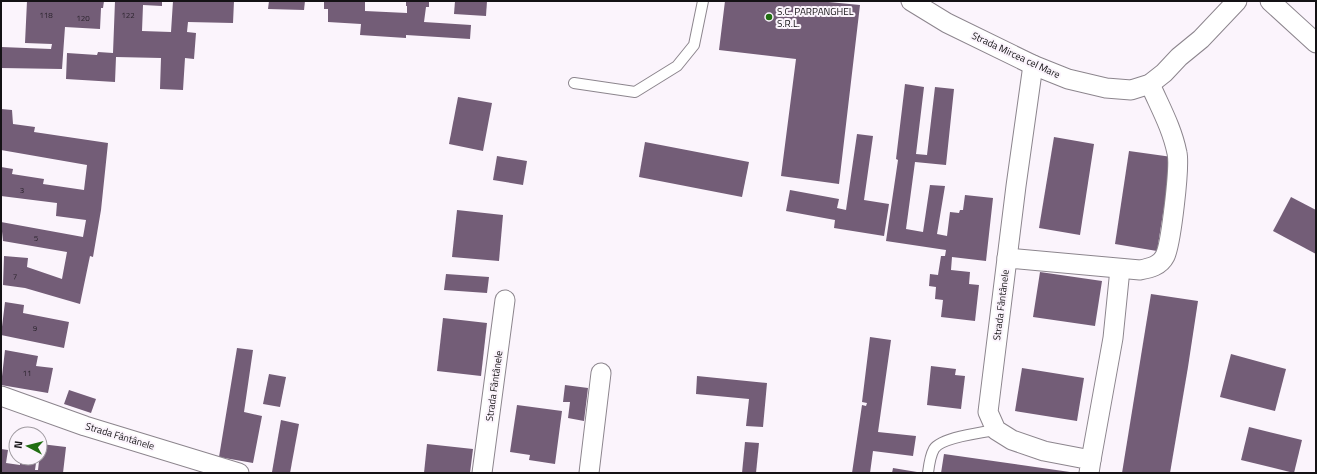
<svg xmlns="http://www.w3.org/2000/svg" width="1317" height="474" font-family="'Titillium Web',sans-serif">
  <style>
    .building { fill: #735d77 }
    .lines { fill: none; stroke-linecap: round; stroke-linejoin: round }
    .service-casing { stroke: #8c858d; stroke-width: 12 }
    .minor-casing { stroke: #8c858d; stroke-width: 21 }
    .service { stroke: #fff; stroke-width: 10 }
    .minor { stroke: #fff; stroke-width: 19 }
    .poi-dot { fill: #216e12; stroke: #fbf4fc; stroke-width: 1.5 }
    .labels { text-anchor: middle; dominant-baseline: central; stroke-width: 4; stroke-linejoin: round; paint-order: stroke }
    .number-label { font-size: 8px; fill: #2c252e }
    .poi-label { font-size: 10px; fill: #141215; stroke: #fbf4fc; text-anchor: start }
    .street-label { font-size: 10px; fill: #141215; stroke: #fbf4fc }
  </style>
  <rect width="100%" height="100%" fill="#fbf4fc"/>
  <g class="building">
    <polygon points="27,1 104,1 103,8 101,8 100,29 65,27 62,69 1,68 1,47 51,49 52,44 25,43"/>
    <polygon points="115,1 162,1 162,6 143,5 142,31 171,32 173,1 234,1 233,23 188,22 187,32 196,33 194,59 185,58 183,90 160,89 161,58 116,57 115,82 66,79 67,53 97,55 98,52 113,53"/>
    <polygon points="269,1 305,1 304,10 268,9"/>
    <polygon points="324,1 365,1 365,11 407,13 407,6 406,6 406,1 429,1 429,7 426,7 424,22 471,25 470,39 406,35 406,38 360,35 361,24 328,22 328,9 324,9"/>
    <polygon points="455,1 487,1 486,16 454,14"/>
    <polygon points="725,1 818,1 860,5 839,184 781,176 796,59 719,50"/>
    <polygon points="905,84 924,87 916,154 927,155 935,87 954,89 946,165 915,162 906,229 923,232 930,185 945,186 937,234 947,236 950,212 959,213 960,210 963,210 965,195 993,198 986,261 952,257 951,270 970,272 969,284 979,285 975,321 941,317 943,300 935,299 936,287 929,286 930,274 938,275 941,256 945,256 946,250 886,241 898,160 896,159"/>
    <polygon points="458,97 492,103 483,151 449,144"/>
    <polygon points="1,109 12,110 13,124 35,127 34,132 108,143 101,210 93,257 90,256 80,304 25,288 3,285 4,256 28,258 27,267 62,279 67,252 3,241 1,222 83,237 86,220 56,216 57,203 1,196 1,167 13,169 12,174 44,179 43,184 84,190 87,165 1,150"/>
    <polygon points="857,134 873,136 864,200 889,204 884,236 834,228 835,220 786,211 790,190 839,199 837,208 846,210"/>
    <polygon points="1054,137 1094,144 1080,235 1039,228"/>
    <polygon points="645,142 749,162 742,197 639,177"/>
    <polygon points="1129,151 1172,157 1157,251 1115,244"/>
    <polygon points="497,156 527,161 523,185 493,180"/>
    <polygon points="1291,197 1316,210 1316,254 1273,231"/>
    <polygon points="457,210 503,215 499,261 452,257"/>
    <polygon points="1040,272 1102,281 1095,326 1033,317"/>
    <polygon points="446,274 489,277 487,293 444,290"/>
    <polygon points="1151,294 1198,301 1188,367 1170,473 1122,473"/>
    <polygon points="5,302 24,305 23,313 69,322 64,348 1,335"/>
    <polygon points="443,318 487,323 481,376 437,371"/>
    <polygon points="870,337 891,340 878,432 916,436 913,456 873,451 870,473 852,473 862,405 866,406 867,403 862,402"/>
    <polygon points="237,348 253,350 244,412 262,416 253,463 219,457"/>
    <polygon points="5,350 38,356 36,366 53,368 48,393 1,385"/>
    <polygon points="1231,354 1286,369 1275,411 1220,397"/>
    <polygon points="931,366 956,369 955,375 965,376 961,409 927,405"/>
    <polygon points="1022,368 1084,378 1077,421 1015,411"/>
    <polygon points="269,374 286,377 280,407 263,404"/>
    <polygon points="697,376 767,383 763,427 746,426 749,399 696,394"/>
    <polygon points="565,385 588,388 584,421 568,418 570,402 563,402"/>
    <polygon points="69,390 96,399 91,413 64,404"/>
    <polygon points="517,405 562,411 555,464 529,460 530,455 510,452"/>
    <polygon points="281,420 299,424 290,473 272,472"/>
    <polygon points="1249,427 1302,440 1294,473 1241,460"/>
    <polygon points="745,442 759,443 756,473 742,473"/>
    <polygon points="41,444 66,447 63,473 1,473 1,449 8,450 6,463 20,465 20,461 36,463 35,470 38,470"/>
    <polygon points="427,444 473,449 470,473 424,473"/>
    <polygon points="944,454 1070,472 1070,473 941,473"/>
    <polygon points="893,468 917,472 917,473 892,473"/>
  </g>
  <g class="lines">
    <g class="service-casing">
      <g id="service">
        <polyline points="574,83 635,92 677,66 694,45 703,1"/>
        <path d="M928,473c1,-8 2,-17 6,-24 6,-11 49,-17 62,-19"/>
      </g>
    </g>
    <g class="minor-casing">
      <g id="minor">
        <polyline points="911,1 947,23 1033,65 1068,79 1106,88 1131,90 1150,84 1164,73 1179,57 1201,39 1237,1"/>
        <polyline points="1270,1 1316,43"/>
        <polyline points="1033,65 1016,186 988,412 996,430 1012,440 1044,451 1091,460 1089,473"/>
        <path d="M1007,258l133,12c10,-2 20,-4 25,-14 6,-12 15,-90 12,-103 -5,-25 -17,-46 -27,-69"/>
        <polyline points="1,396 85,426 239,473"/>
        <polyline points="1091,460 1113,338 1120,269"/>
        <polyline points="482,473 505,300"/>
        <polyline points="589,473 601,373"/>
      </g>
    </g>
    <use href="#service" class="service"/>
    <use href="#minor" class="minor"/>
  </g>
  <circle class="poi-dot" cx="769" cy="17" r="4"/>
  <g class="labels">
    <g class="number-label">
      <text x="46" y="15">118</text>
      <text x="128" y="15">122</text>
      <text x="83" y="18">120</text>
      <text x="22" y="190">3</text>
      <text x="36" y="238">5</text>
      <text x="15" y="276">7</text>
      <text x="35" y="328">9</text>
      <text x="27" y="373">11</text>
    </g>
    <g class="poi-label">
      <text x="777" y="11">S.C. PARPANGHEL<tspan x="777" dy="12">S.R.L.</tspan></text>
    </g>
    <g class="street-label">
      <text transform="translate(1016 55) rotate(25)">Strada Mircea cel Mare</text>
      <text transform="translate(1001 305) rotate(-83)">Strada Fântânele</text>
      <text transform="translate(494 386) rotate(-82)">Strada Fântânele</text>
      <text transform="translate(120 436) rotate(17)">Strada Fântânele</text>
    </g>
  </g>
  <rect width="1317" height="474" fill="none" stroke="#141215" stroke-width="4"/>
  <g transform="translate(28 446) rotate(277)"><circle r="19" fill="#fbf4fc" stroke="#9f9aa0"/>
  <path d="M0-3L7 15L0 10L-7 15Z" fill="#216e12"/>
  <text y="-6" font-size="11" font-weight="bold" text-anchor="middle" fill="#141215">N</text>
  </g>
</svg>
